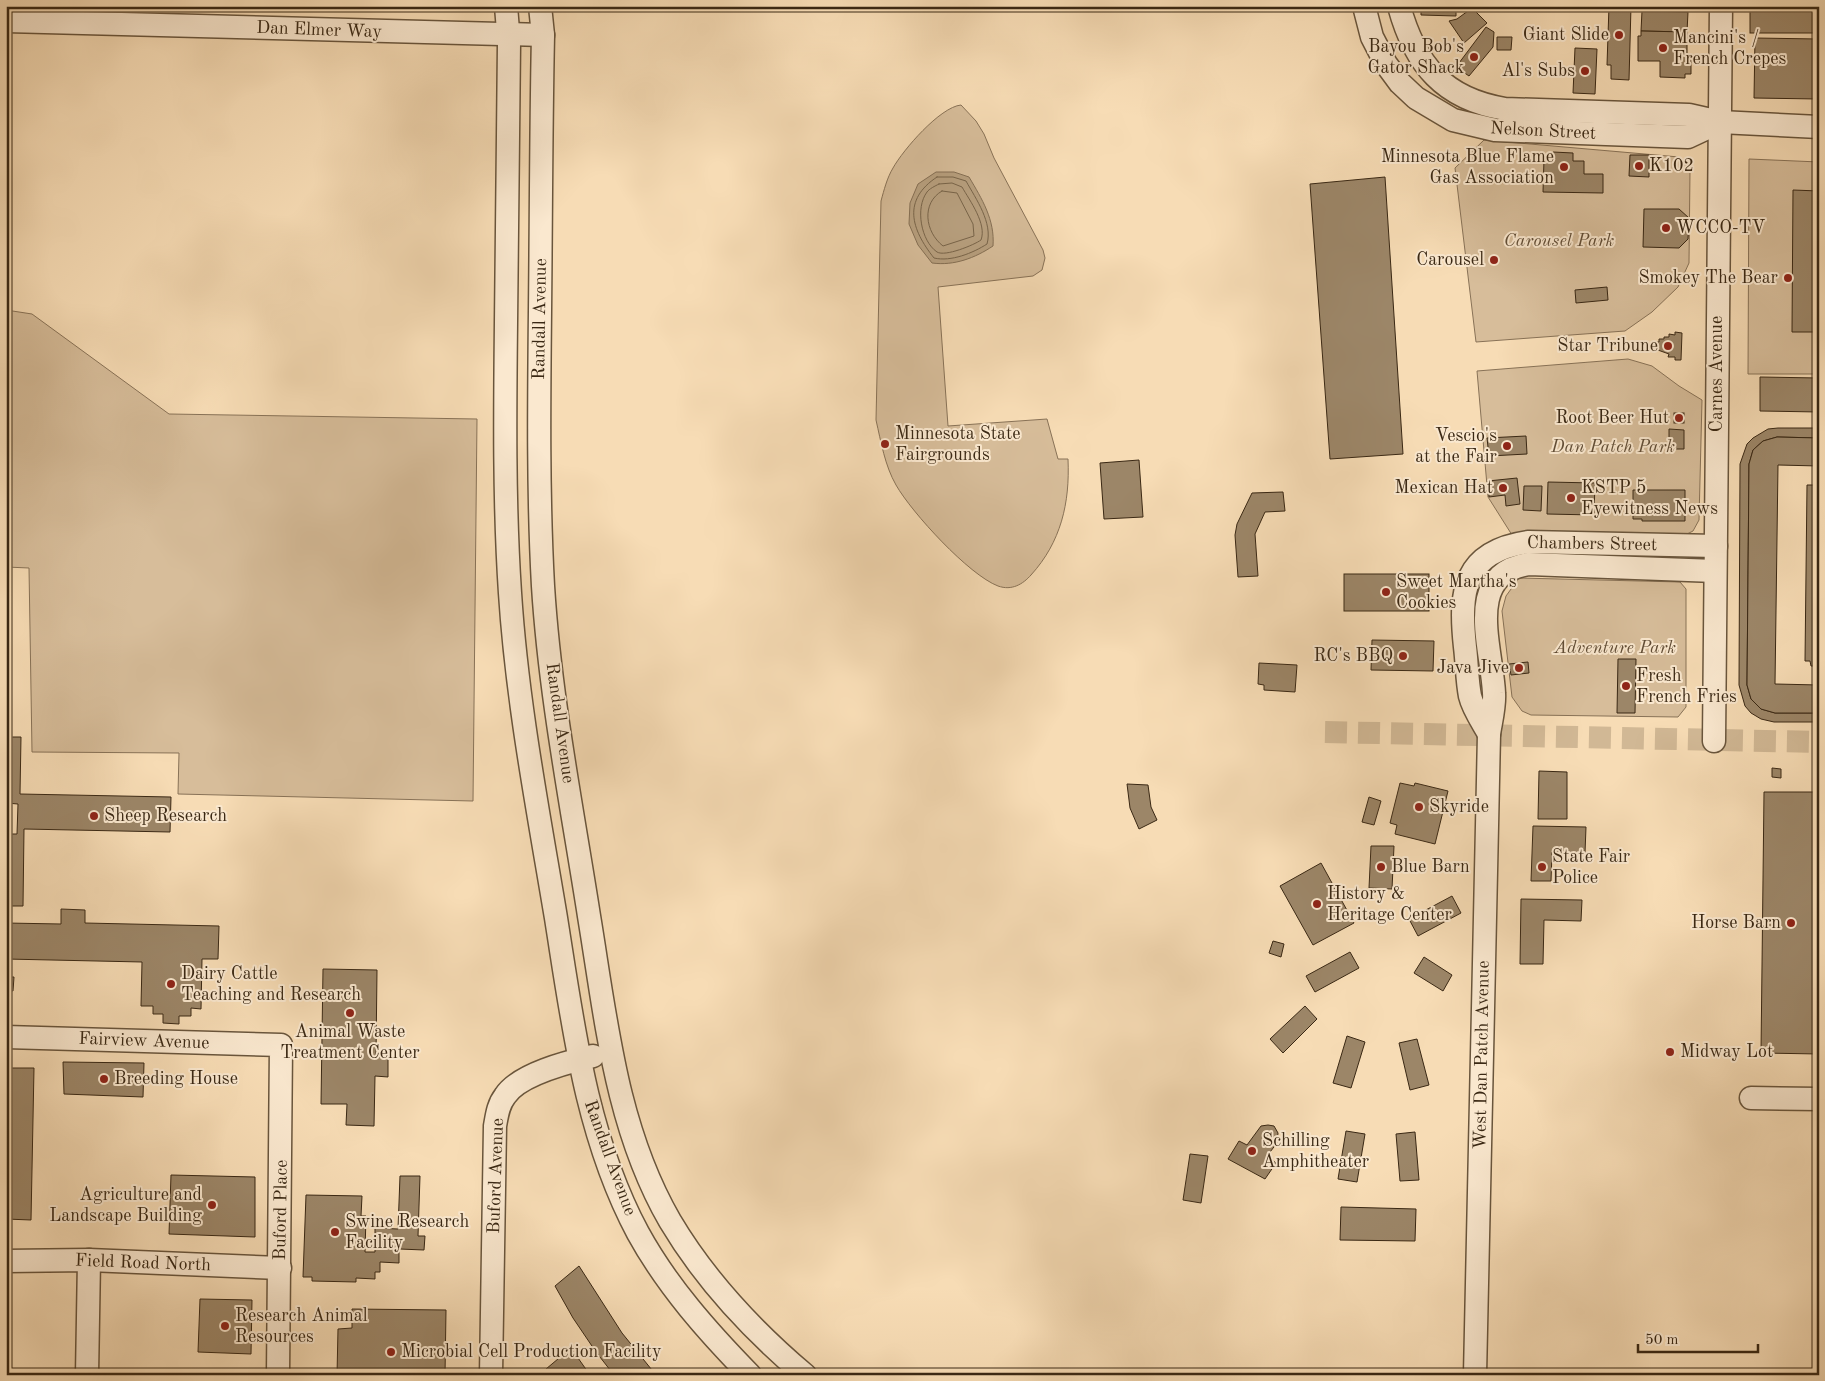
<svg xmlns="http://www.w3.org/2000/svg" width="1825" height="1381" font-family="'Old Standard TT',serif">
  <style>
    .green { fill: #d7bd9a; stroke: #887257 }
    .water { fill: #b79f7e; stroke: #856f54 }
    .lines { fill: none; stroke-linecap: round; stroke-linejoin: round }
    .shore { stroke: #786449; stroke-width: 1 }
    .building { fill: #9c8668; stroke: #3a2814 }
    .minor-tunnel { stroke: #d1b895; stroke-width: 22; stroke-dasharray: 22 11; stroke-linecap: butt }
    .minor-casing { stroke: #69553c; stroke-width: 25 }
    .minor { stroke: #fae8cf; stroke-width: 22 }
    .poi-dot { fill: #8f2418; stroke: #fae8cf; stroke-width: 2 }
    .labels { text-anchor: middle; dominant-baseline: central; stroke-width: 4; stroke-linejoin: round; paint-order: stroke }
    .street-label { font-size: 18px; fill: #3a2814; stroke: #fae8cf }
    .poi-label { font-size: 18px; fill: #3a2814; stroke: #fae8cf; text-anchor: start }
    .park-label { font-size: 18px; font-style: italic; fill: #614d36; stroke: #fae8cf }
  </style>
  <rect width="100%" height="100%" fill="#f7dcb5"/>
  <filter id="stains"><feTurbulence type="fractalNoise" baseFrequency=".004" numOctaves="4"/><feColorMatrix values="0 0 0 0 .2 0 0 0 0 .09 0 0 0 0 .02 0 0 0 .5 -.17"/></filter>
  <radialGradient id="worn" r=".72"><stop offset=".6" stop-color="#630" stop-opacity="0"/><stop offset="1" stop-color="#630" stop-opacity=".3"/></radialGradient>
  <g class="green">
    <path d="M961,105l15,16 8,13 10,24 49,92 2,8 -3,12 -9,6 -95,11 10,139 99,-7 11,40h10c2,44 -7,83 -37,116 -8,9 -19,16 -33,11 -29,-11 -86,-73 -102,-101 -11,-19 -15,-43 -20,-65l5,-219c3,-11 6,-23 12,-33 10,-18 47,-61 68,-63z"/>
    <polygon points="1484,140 1679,157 1690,170 1689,263 1678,287 1652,312 1625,331 1476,342 1455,168"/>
    <polygon points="1749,159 1819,162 1819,374 1748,374"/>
    <polygon points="6,310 32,314 169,414 477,419 473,801 178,794 179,753 32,752 29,568 6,567"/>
    <polygon points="1628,359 1652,366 1679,386 1702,400 1699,520 1693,531 1681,537 1512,535 1488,497 1477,371"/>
    <polygon points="1519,578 1680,582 1686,589 1686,707 1678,717 1531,715 1522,711 1512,697 1502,611 1506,596"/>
  </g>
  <path class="water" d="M936,172h18l15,5c13,22 26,43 24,69 -18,12 -39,20 -61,17l-14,-18 -9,-21 1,-21 8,-19z"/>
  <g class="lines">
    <g class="shore">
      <path d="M937,177h16l13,4c10,18 27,42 21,63 -14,9 -36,18 -53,14 -23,-29 -32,-58 3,-81z"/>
      <path d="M939,184l13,-1 10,4c8,14 25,37 19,53 -7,5 -36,17 -44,12 -16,-11 -22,-44 -10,-60 2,-3 8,-6 12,-8z"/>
      <path d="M942,191l15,2 16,31 1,12 -31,10c-18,-14 -22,-43 -1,-55z"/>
    </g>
  </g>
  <g class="building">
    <polygon points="1421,6 1456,6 1456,16 1421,15"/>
    <polygon points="1609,6 1631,6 1629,80 1611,79 1611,65 1607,65"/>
    <rect x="1641" y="6" width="28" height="5"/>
    <rect x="1750" y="6" width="69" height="27"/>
    <polygon points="1472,8 1487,23 1464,43 1449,21 1457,19"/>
    <polygon points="1642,11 1688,12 1687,32 1641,31"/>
    <polygon points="1486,27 1494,32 1493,47 1469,76 1456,67"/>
    <polygon points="1641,31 1687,32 1687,60 1691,60 1691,74 1685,74 1685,78 1660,77 1660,61 1638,61 1638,36 1641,36"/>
    <polygon points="1497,37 1512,37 1511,50 1497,50"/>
    <polygon points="1755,38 1818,39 1817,99 1754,98"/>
    <polygon points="1575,48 1597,49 1595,94 1573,93"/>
    <polygon points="1553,152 1573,153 1573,161 1584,161 1584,174 1603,174 1603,193 1543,192 1544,159 1553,159"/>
    <polygon points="1630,155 1649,155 1649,177 1629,176"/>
    <polygon points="1385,177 1403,454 1330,459 1310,184"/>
    <polygon points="1793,190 1819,191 1819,332 1792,332"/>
    <polygon points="1644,209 1679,209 1689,218 1688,239 1679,248 1643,247"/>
    <polygon points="1607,287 1608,300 1576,303 1575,290"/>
    <polygon points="1675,332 1682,333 1681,360 1675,360 1675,357 1668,357 1669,354 1655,349 1655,342 1659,342 1659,339 1664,339 1664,337 1669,337 1669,334 1675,335"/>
    <polygon points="1760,377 1819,378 1819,412 1760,411"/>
    <rect x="1674" y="413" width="10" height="10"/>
    <polygon points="1778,428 1819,428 1819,438 1777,437 1763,441 1753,450 1749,464 1747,685 1751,699 1761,709 1775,713 1819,713 1819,722 1774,722 1761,719 1751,713 1745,706 1739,685 1740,464 1747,444 1753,438 1768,429"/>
    <polygon points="1669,429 1684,430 1684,449 1669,449"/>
    <polygon points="1526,436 1527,454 1489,456 1487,438"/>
    <polygon points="1777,437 1819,438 1819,466 1778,465 1775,684 1819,685 1819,713 1775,713 1761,709 1751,699 1747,685 1749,464 1753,450 1763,441"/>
    <polygon points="1139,460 1143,517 1104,519 1100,463"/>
    <polygon points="1517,478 1520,504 1506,506 1505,495 1489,497 1488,481"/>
    <polygon points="1548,482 1595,483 1594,515 1547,514"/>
    <polygon points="1807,485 1819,485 1819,666 1811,666 1810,661 1805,661"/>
    <polygon points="1524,486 1542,486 1541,511 1523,510"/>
    <polygon points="1633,490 1685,490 1685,521 1642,521 1642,519 1633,519"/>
    <polygon points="1283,492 1285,511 1265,512 1255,534 1258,576 1238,577 1235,535 1237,524 1252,493"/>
    <rect x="1344" y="574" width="85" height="37"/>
    <polygon points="1372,640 1434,641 1433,671 1371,670"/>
    <polygon points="1618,659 1636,659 1635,713 1617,713"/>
    <polygon points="1528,662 1529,673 1511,675 1509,664"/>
    <polygon points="1259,663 1297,665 1295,692 1264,690 1264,685 1258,684"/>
    <polygon points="6,737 21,737 20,794 171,797 170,832 24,829 23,906 6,906 6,834 17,834 18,804 6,803"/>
    <polygon points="1772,768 1781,769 1781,778 1772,777"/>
    <polygon points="1539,771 1567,772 1567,819 1538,819"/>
    <polygon points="1400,783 1414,786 1415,783 1448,791 1435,844 1395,834 1397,825 1390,823"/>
    <polygon points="1127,784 1148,785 1151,807 1157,820 1139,829 1130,808"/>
    <polygon points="1764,792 1819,792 1819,1054 1761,1053"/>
    <polygon points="1369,797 1381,801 1374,825 1362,822"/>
    <polygon points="1533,826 1586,827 1585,853 1552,852 1551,881 1531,881"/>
    <polygon points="1371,846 1394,846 1392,889 1369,888"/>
    <polygon points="1321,863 1354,923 1313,945 1280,886"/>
    <polygon points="1452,896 1461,913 1418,936 1409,919"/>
    <polygon points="1521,899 1582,900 1581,921 1544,920 1543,964 1520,964"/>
    <polygon points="61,909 85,910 85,923 219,926 218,959 202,959 201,1009 191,1008 191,1016 179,1016 179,1024 163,1023 163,1014 153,1014 153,1006 141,1006 142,962 6,959 6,923 61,924"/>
    <polygon points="1273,941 1284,944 1281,957 1269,953"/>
    <polygon points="1350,952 1359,968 1315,992 1306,976"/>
    <polygon points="1424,957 1452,975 1443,991 1414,973"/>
    <polygon points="323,969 377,970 376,1057 388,1057 388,1077 375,1076 374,1126 346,1125 347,1104 321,1104"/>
    <polygon points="6,977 14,977 13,991 6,990"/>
    <polygon points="1305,1006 1317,1019 1283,1053 1270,1039"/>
    <polygon points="1347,1036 1365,1042 1351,1088 1333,1083"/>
    <polygon points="1417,1039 1429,1085 1410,1090 1399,1043"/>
    <polygon points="63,1062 144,1063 143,1097 64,1094"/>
    <polygon points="6,1068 34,1068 31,1220 6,1219"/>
    <polygon points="1268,1125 1274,1126 1278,1133 1277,1143 1267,1156 1276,1163 1265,1179 1228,1159 1239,1141 1247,1145 1261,1126"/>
    <polygon points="1346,1131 1365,1134 1357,1182 1338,1179"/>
    <polygon points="1415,1132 1419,1180 1400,1181 1396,1134"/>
    <polygon points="1190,1154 1208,1156 1201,1203 1183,1200"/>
    <polygon points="171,1175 255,1177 255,1237 169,1234"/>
    <polygon points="400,1176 420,1176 418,1236 425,1236 424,1250 375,1248 375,1228 398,1229"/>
    <polygon points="306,1195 362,1196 361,1216 366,1216 365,1252 375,1252 375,1248 399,1249 399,1263 380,1262 380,1272 375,1272 375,1279 356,1278 356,1282 312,1281 312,1277 303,1277"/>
    <polygon points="1341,1207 1416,1209 1415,1241 1340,1240"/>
    <polygon points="579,1266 622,1333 656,1375 614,1375 596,1352 573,1318 555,1286"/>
    <polygon points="200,1299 252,1300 251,1354 198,1352"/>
    <polygon points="352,1309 446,1310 445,1375 337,1375 338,1329 352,1328"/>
    <polygon points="571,1348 590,1375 550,1375 546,1369"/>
  </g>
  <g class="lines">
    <polyline class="minor-tunnel" points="1325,732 1819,742"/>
    <g class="minor-casing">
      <g id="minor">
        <path d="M506,6l3,37c-1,93 -2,186 -3,279 -1,90 -2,181 4,271 7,109 28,217 46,325 17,107 30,218 82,315 29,53 70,99 112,142"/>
        <path d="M540,6l3,29c-2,92 -2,184 -3,276 -1,92 -2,184 3,275 7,111 29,221 46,330 17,103 27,212 81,305 35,59 83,110 135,154"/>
        <polyline points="1364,6 1372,37 1386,64 1400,83 1416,98 1453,120 1495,130 1688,137 1720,122"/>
        <path d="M1399,6c16,59 45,93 106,103l184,6 31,7 99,5"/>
        <polyline points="6,21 543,35"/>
        <path d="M1489,734c-6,-11 -16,-25 -19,-38 -3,-15 -3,-33 -5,-49 -6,-56 -2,-96 64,-105l187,4"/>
        <polyline points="1714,741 1721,6"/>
        <polyline points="6,1037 281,1045 278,1375"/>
        <polyline points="1751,1098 1819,1099"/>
        <polyline points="6,1261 89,1260 280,1268"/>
        <polyline points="87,1375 89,1260"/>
        <path d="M491,1375l4,-249c2,-11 3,-21 10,-30 14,-22 63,-34 88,-40"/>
        <path d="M1475,1375l14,-641c2,-13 6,-28 5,-41 -2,-46 -31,-119 35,-129l186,7"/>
      </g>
    </g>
    <use href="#minor" class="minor"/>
  </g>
  <g class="poi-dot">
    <circle cx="1619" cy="35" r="5"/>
    <circle cx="1663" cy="48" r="5"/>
    <circle cx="1474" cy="57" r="5"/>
    <circle cx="1585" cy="71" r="5"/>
    <circle cx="1639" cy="166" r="5"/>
    <circle cx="1564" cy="167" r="5"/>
    <circle cx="1666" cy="228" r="5"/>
    <circle cx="1494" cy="260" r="5"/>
    <circle cx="1788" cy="278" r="5"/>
    <circle cx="1668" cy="346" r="5"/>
    <circle cx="1679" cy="418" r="5"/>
    <circle cx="885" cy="444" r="5"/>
    <circle cx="1507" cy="446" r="5"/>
    <circle cx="1503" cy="488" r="5"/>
    <circle cx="1571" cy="498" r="5"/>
    <circle cx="1386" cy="592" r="5"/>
    <circle cx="1403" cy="656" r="5"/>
    <circle cx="1519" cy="668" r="5"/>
    <circle cx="1626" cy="686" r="5"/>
    <circle cx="1419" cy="807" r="5"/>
    <circle cx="94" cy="816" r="5"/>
    <circle cx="1381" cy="867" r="5"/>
    <circle cx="1542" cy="867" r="5"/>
    <circle cx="1317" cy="904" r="5"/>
    <circle cx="1791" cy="923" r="5"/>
    <circle cx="171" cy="984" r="5"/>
    <circle cx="350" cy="1013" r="5"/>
    <circle cx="1670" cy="1052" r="5"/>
    <circle cx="104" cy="1079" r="5"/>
    <circle cx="1252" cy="1151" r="5"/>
    <circle cx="212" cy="1205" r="5"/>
    <circle cx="335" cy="1232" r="5"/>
    <circle cx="225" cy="1326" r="5"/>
    <circle cx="391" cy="1352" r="5"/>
  </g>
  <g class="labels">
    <g class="street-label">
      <text transform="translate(319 30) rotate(2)">Dan Elmer Way</text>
      <text transform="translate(1543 131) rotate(3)">Nelson Street</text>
      <text transform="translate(540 319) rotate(-89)">Randall Avenue</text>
      <text transform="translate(1717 374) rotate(-90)">Carnes Avenue</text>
      <text transform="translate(1592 544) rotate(1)">Chambers Street</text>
      <text transform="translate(560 723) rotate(82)">Randall Avenue</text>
      <text transform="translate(144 1041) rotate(2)">Fairview Avenue</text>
      <text transform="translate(1482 1055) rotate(-89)">West Dan Patch Avenue</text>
      <text transform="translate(610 1158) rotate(70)">Randall Avenue</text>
      <text transform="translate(496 1176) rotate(-88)">Buford Avenue</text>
      <text transform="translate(281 1210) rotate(-89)">Buford Place</text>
      <text transform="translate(143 1263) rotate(2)">Field Road North</text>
    </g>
    <g class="poi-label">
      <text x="1609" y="35" text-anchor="end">Giant Slide</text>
      <text x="1673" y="38">Mancini's /<tspan x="1673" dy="21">French Crepes</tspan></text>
      <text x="1464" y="47" text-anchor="end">Bayou Bob's<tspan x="1464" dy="21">Gator Shack</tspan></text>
      <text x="1575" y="71" text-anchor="end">Al's Subs</text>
      <text x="1554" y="157" text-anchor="end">Minnesota Blue Flame<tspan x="1554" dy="21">Gas Association</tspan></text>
      <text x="1649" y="166">K102</text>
      <text x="1676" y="228">WCCO-TV</text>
      <text x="1484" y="260" text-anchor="end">Carousel</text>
      <text x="1778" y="278" text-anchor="end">Smokey The Bear</text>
      <text x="1658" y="346" text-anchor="end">Star Tribune</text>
      <text x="1669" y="418" text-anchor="end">Root Beer Hut</text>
      <text x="895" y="434">Minnesota State<tspan x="895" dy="21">Fairgrounds</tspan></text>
      <text x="1497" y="436" text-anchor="end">Vescio's<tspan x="1497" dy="21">at the Fair</tspan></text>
      <text x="1493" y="488" text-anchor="end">Mexican Hat</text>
      <text x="1581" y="488">KSTP 5<tspan x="1581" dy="21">Eyewitness News</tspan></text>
      <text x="1396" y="582">Sweet Martha's<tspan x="1396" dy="21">Cookies</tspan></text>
      <text x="1393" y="656" text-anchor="end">RC's BBQ</text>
      <text x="1509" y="668" text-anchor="end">Java Jive</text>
      <text x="1636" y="676">Fresh<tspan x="1636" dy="21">French Fries</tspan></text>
      <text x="1429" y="807">Skyride</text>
      <text x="104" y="816">Sheep Research</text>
      <text x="1552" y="857">State Fair<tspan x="1552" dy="21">Police</tspan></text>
      <text x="1391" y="867">Blue Barn</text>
      <text x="1327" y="894">History &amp;<tspan x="1327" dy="21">Heritage Center</tspan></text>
      <text x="1781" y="923" text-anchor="end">Horse Barn</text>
      <text x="181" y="974">Dairy Cattle<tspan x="181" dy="21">Teaching and Research</tspan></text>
      <text x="350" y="1032" text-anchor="middle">Animal Waste<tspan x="350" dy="21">Treatment Center</tspan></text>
      <text x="1680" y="1052">Midway Lot</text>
      <text x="114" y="1079">Breeding House</text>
      <text x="1262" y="1141">Schilling<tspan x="1262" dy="21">Amphitheater</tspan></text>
      <text x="202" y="1195" text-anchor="end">Agriculture and<tspan x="202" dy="21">Landscape Building</tspan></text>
      <text x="345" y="1222">Swine Research<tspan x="345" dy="21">Facility</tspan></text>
      <text x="235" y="1316">Research Animal<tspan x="235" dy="21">Resources</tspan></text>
      <text x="401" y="1352">Microbial Cell Production Facility</text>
    </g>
    <g class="park-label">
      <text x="1559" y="241">Carousel Park</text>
      <text x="1613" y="447">Dan Patch Park</text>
      <text x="1615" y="648">Adventure Park</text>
    </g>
  </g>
  <rect width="1825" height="1381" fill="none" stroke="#f7dcb5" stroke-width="25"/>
  <rect x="8" y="8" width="1810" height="1366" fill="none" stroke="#3a2814" stroke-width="2.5"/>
  <rect x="12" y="12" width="1800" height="1356" fill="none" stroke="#3a2814"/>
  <path d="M1638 1344v8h120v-8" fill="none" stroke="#3a2814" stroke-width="2.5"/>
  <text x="1645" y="1344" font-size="15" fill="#3a2814" stroke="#fae8cf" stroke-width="4" paint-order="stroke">50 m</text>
  <rect width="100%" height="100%" filter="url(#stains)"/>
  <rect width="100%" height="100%" fill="url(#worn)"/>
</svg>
